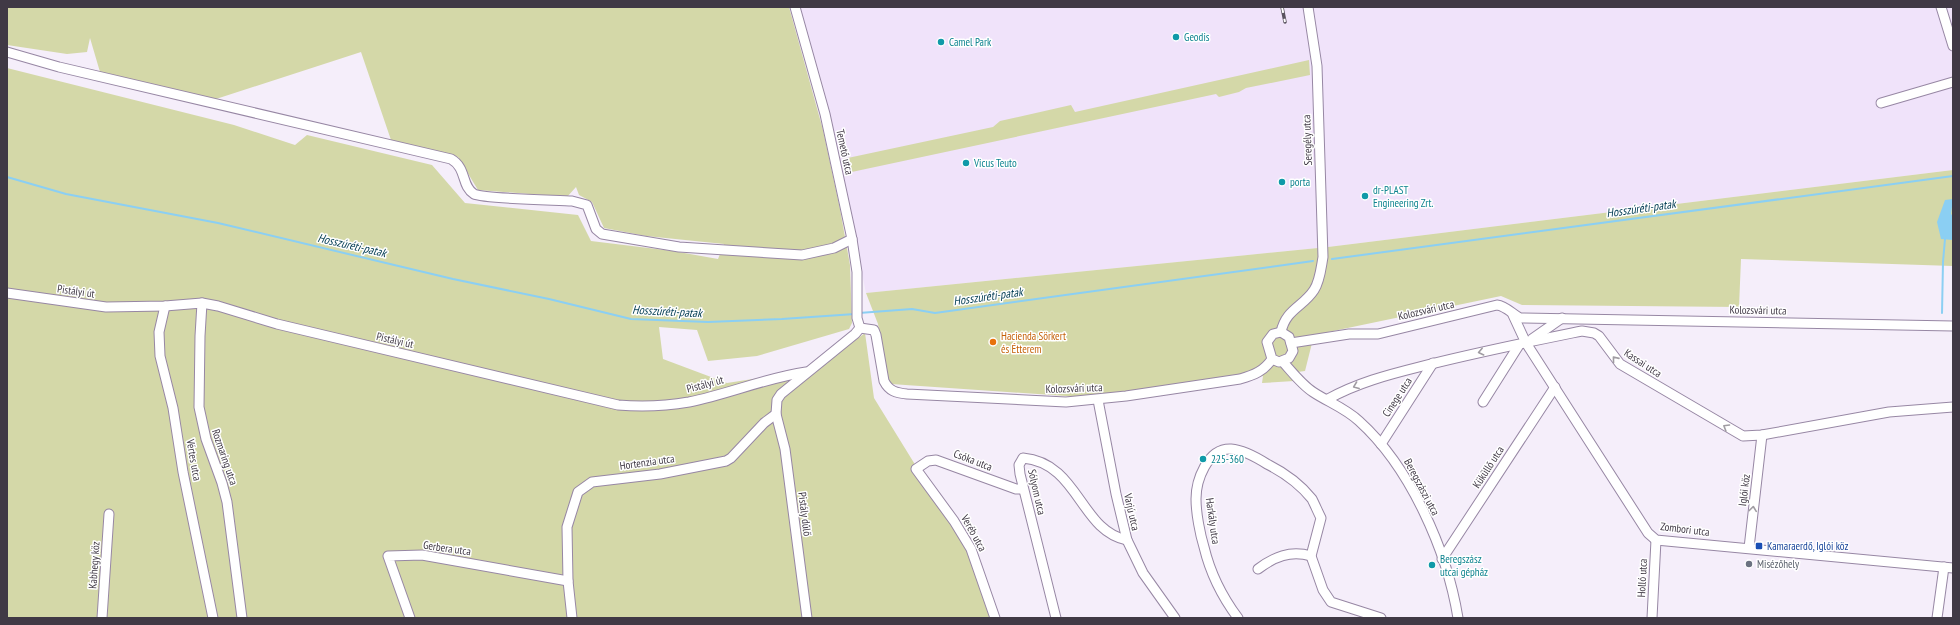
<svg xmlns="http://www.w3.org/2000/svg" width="1960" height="625" font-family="'PT Sans Narrow',sans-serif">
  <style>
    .built { fill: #f0e3fa }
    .green { fill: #d4d8a8 }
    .water { fill: #8bcff3 }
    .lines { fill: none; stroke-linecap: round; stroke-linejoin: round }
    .stream { stroke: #8bcff3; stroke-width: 2 }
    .minor-casing { stroke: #9787a4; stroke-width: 11 }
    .minor { stroke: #fff; stroke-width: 9 }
    .rail-casing { stroke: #59525e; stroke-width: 3.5 }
    .rail { stroke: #fff; stroke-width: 2; stroke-dasharray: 6; stroke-linecap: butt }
    .oneway { stroke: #a09ca2 }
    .culture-dot { fill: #0f9aa8; stroke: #fff; stroke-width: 1.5 }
    .food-dot { fill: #e8710a; stroke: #fff; stroke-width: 1.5 }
    .transit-dot { fill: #1a4fb4; stroke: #fff; stroke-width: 1.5 }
    .worship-dot { fill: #6b7280; stroke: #fff; stroke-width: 1.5 }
    .labels { text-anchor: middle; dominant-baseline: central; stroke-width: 3; stroke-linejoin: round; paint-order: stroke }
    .culture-label { font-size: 11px; fill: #0d838f; stroke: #fff; text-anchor: start }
    .street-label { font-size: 11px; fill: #403945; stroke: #fff }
    .food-label { font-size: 11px; fill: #c56008; stroke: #fff; text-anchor: start }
    .transit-label { font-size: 11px; fill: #164399; stroke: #fff; text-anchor: start }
    .worship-label { font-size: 11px; fill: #5b616d; stroke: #fff; text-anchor: start }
    .water-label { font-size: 12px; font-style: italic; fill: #003b52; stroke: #fff }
  </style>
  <rect width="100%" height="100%" fill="#f5eefa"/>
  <polygon class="built" points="800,7 1953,7 1953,170 1328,247 866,293 824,89"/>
  <g class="green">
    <polygon points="7,7 789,7 823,130 840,209 850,265 852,323 849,329 757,356 708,361 697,330 659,327 663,359 727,383 817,369 865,333 874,398 919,471 953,517 997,618 7,618 7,68 234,125 295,145 307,135 432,165 465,203 578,215 591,241 673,251 718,259 724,244 646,236 604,228 592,202 579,195 576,187 567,197 478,190 458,157 391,140 361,52 216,99 100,72 90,38 87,52 67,54 7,45"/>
    <polygon points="1309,60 1310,75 1246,88 1239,92 1219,97 1216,94 847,173 843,159 993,127 1000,121 1071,105 1075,112"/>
    <polygon points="1953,170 1953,266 1741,259 1739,307 1522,305 1501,296 1314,335 1305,371 1290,373 1294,381 1262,383 1263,376 1095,398 891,384 887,379 878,324 866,293 1328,247"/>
  </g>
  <polygon class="water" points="1953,199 1951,214 1953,216 1953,240 1941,239 1937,222 1945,200"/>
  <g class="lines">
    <g class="stream">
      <polyline points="7,177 66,194 218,223 453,279 549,299 631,319 708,322 782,319 855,314"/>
      <polyline points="1332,259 1953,176"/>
      <polyline points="859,313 912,309 935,313 1313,261"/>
      <polyline points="1942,313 1943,262 1945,239"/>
    </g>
    <g class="minor-casing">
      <g id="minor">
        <polyline points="795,7 825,114 852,239 857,272 857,318 860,328"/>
        <polyline points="1941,7 1953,46"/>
        <path d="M7,52l52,15 392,92c16,9 10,27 23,35 10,5 83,6 98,7l15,4 9,24 6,5 77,13 123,8 32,-7 18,-9"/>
        <polyline points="1881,103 1953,82"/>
        <path d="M7,293l99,14 59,-1 37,-3 16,3 59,18 341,81c24,2 48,1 71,-3 40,-8 76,-24 117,-30"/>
        <polyline points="202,303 200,336 199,407 206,439 222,483 227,502 242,618"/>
        <polyline points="165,306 159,332 160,356 173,408 183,472 213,618"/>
        <polyline points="1513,315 1526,343 1648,533 1656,540 1953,568"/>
        <path d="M860,328l14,2 2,5 8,46c5,10 12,12 23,13l159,8 60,-6 114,-17c14,-4 24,-8 32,-20"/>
        <path d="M1281,332c5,-23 22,-25 33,-42 6,-9 7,-22 9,-33l-6,-191 -9,-59"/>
        <polygon points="1281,332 1289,337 1293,351 1289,358 1279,362 1272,359 1267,342 1273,334"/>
        <polyline points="1532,339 1562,318"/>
        <path d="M1291,343l58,-9h29l119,-29c9,1 15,9 23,13l433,8"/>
        <path d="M1283,362c9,10 19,23 30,30 15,10 32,16 46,29 51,46 88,129 99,197"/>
        <path d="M1328,399c29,-16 59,-24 91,-32 54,-14 109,-25 163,-36l12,2 5,3 21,28 123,72 19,-1 127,-23 64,-5"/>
        <polyline points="1098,400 1116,494 1127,540 1143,573 1175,618"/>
        <polyline points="1483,402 1519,345"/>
        <polyline points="1381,444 1433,363"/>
        <polyline points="1749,548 1762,435"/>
        <polyline points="1442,559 1555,387"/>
        <path d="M1258,569c16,-12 32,-19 53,-13"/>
        <polyline points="102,618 109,514"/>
        <polyline points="410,618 388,556 422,555 568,581"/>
        <polyline points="572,618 568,581 567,527 578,492 592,482 660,474 726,461 731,458 764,423 776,414"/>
        <polyline points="807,618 785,449 776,414 777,400 781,394 855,334 860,328"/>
        <polyline points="995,618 971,549 954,521 916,469 928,461 936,460 1016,489 1023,489"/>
        <path d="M1056,618l-36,-144 -1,-9 4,-7c56,5 57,73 104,82"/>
        <path d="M1238,618c-15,-20 -28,-46 -34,-71 -4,-13 -8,-34 -8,-48 0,-18 11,-51 35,-50 13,1 25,8 36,15 16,8 33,20 45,35 3,6 6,13 9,19l-10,38 12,34 8,12 50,16"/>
        <polyline points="1652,618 1656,540"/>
        <polyline points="1937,618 1944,567"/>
      </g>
    </g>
    <use href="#minor" class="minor"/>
    <g class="rail-casing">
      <polyline id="rail" points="1282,7 1285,22"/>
    </g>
    <use href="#rail" class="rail"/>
  </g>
  <defs><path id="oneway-chevron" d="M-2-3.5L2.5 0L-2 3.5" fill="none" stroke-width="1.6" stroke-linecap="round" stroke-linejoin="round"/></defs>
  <g class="oneway">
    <use href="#oneway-chevron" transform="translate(1481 352) rotate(167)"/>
    <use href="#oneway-chevron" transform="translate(1615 359) rotate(-129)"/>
    <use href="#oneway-chevron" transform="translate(1356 386) rotate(159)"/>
    <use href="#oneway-chevron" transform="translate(1726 427) rotate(-149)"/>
    <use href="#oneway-chevron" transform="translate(1753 509) rotate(-83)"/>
  </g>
  <g class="culture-dot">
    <circle cx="1176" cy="37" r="4"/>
    <circle cx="941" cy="42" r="4"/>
    <circle cx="966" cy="163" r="4"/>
    <circle cx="1282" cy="182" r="4"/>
    <circle cx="1365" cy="196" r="4"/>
    <circle cx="1203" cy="459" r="4"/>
    <circle cx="1432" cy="565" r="4"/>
  </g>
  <circle class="food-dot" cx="993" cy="342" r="4"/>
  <rect class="transit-dot" x="1755" y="542" width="8" height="8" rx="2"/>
  <circle class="worship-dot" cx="1749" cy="564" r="4"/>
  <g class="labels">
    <g class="culture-label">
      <text x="1184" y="37">Geodis</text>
      <text x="949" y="42">Camel Park</text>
      <text x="974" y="163">Vicus Teuto</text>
      <text x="1290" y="182">porta</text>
      <text x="1373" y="190">dr-PLAST<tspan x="1373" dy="13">Engineering Zrt.</tspan></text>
      <text x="1211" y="459">225-360</text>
      <text x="1440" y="559">Beregszász<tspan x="1440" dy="13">utcai gépház</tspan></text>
    </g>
    <g class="street-label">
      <text transform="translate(1307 140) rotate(-92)">Seregély utca</text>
      <text transform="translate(845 152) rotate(78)">Temető utca</text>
      <text transform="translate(76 291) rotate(8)">Pistályi út</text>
      <text transform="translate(1426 310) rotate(-13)">Kolozsvári utca</text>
      <text transform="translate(1758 310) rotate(1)">Kolozsvári utca</text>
      <text transform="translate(395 340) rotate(13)">Pistályi út</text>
      <text transform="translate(1643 363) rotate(33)">Kassai utca</text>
      <text transform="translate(705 384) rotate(-15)">Pistályi út</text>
      <text transform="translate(1074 388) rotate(-2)">Kolozsvári utca</text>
      <text transform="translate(1397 397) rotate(-57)">Cinege utca</text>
      <text transform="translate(225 457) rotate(71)">Rozmaring utca</text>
      <text transform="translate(194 460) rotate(80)">Vértes utca</text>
      <text transform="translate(973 460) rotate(21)">Csóka utca</text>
      <text transform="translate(647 462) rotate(-8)">Hortenzia utca</text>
      <text transform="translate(1488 467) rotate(-57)">Küküllő utca</text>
      <text transform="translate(1422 487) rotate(62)">Beregszászi utca</text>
      <text transform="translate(1744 490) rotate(-83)">Iglói köz</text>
      <text transform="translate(1037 492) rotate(77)">Sólyom utca</text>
      <text transform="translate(1132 512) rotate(77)">Varjú utca</text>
      <text transform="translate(805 514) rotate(83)">Pistály dűlő</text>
      <text transform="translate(1213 521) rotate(82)">Harkály utca</text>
      <text transform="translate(1685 529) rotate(7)">Zombori utca</text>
      <text transform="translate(974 533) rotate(61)">Veréb utca</text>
      <text transform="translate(447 548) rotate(8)">Gerbera utca</text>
      <text transform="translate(94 565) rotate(-86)">Kabhegy köz</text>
      <text transform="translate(1642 578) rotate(-87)">Holló utca</text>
    </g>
    <g class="food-label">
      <text x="1001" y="336">Hacienda Sörkert<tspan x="1001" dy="13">és Étterem</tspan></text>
    </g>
    <g class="transit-label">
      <text x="1767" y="546">Kamaraerdő, Iglói köz</text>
    </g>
    <g class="worship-label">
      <text x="1757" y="564">Misézőhely</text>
    </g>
    <g class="water-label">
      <text transform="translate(1641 208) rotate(-8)">Hosszúréti-patak</text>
      <text transform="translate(352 245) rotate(13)">Hosszúréti-patak</text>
      <text transform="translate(988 296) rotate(-8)">Hosszúréti-patak</text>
      <text transform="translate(667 311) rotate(3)">Hosszúréti-patak</text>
    </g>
  </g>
  <rect width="1960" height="625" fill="none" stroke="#403945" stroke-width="16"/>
</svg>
